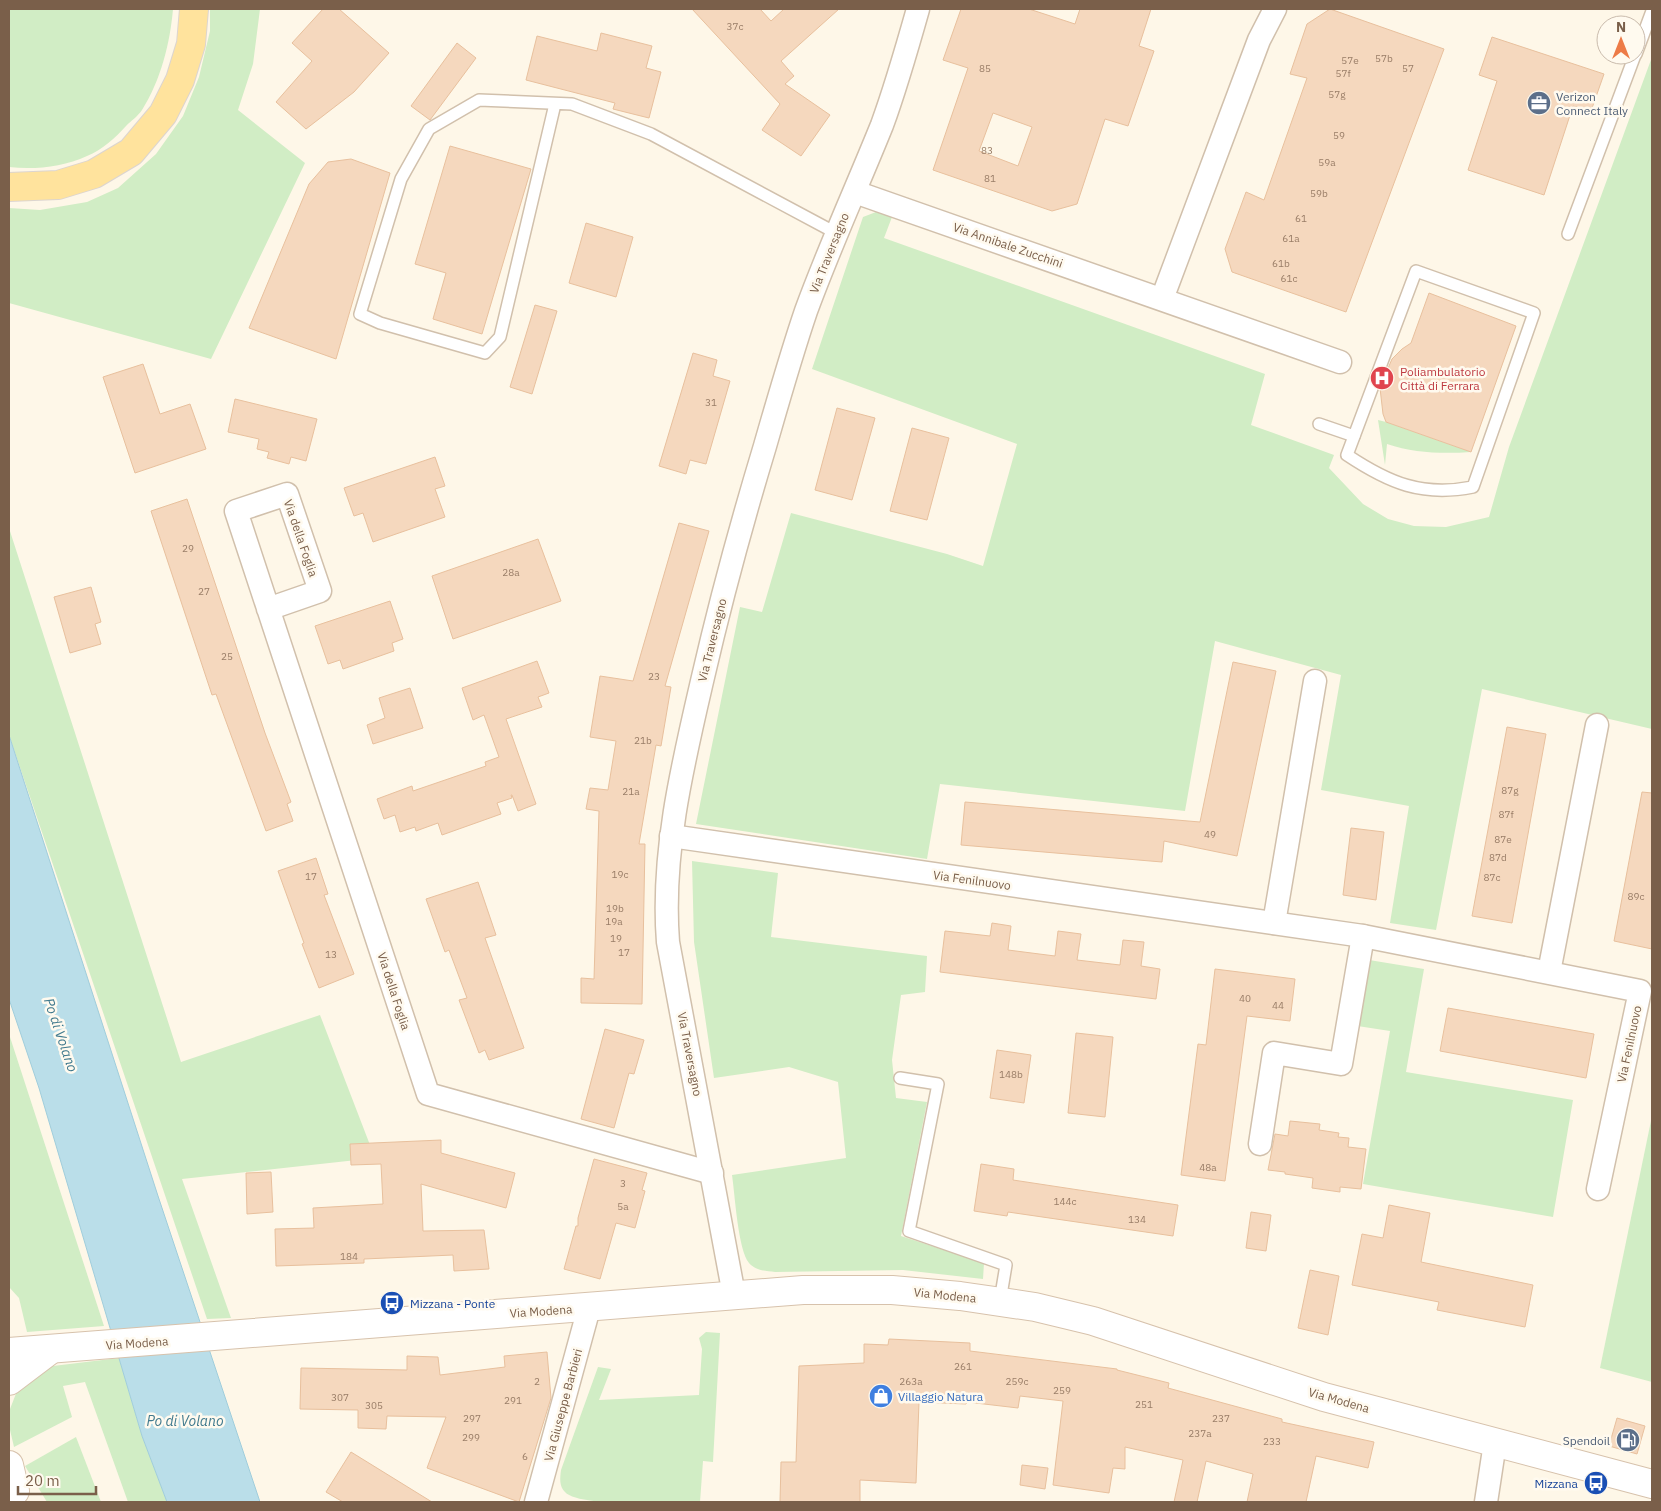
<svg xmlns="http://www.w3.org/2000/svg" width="1661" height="1511" font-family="'IBM Plex Sans',sans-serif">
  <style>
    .green { fill: #d1edc5 }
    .water { fill: #badee9; stroke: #a0cddb }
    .building { fill: #f5d8be; stroke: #e8c09d; fill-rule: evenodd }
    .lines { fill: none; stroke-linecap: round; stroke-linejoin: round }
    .lane-casing { stroke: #d1c0ac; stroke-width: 14 }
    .street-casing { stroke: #d1c0ac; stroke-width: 25 }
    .secondary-casing { stroke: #d7c2ac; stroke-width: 30 }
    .primary-casing { stroke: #dcd5d0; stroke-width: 30 }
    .lane { stroke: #fff; stroke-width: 11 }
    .street { stroke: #fff; stroke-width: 22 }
    .secondary { stroke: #fff; stroke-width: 28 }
    .primary { stroke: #ffe39d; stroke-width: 28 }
    .labels { text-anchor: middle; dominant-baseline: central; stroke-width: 5; stroke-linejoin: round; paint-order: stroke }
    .number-label { font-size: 10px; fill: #997d67 }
    .service-label { font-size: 12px; fill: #4e5e75; stroke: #fffaef; text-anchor: start }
    .street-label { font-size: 12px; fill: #7a5f4a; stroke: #fffaef }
    .health-label { font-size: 12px; fill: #be3a42; stroke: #fffaef; text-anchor: start }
    .transit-label { font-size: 12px; fill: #164399; stroke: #fffaef; text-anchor: start }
    .shop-label { font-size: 12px; fill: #366cbe; stroke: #fffaef; text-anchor: start }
    .water-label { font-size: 14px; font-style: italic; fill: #417a8e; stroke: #fffaef }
  </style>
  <rect width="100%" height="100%" fill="#fef7e8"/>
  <g class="green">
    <path d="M9,9h164c-3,34 -12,71 -31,101 -4,6 -11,11 -16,16 -11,12 -24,24 -39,30 -24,11 -53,14 -78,11z"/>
    <polygon points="210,9 260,9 253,64 238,110 305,163 211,359 9,303 9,208 40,210 87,202 118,188 156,154 183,116 199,77 210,31"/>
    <polygon points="1652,57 1652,729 1482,689 1436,930 1390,923 1409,806 1321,790 1341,675 1215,641 1185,811 940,784 927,859 696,824 740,607 762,612 791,513 947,554 983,566 1017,444 812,369 863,217 876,212 892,217 884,238 1265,374 1251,425 1334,455 1329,468 1363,504 1388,519 1414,526 1446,527 1489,517 1509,447"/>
    <path d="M1378,420l8,2 85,30c-29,2 -57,1 -84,-8l-2,21z"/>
    <polygon points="9,528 181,1062 320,1015 375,1158 182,1179 231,1318 207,1319 9,735"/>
    <path d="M692,861l86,12 -7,64 156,19 -2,36 -24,3 -9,65 4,38 31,4 -26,134 83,27 -1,16 -80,-9 -128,2c-9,-1 -19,-1 -26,-9 -11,-13 -14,-68 -17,-88l114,-17 -8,-76 -49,-15 -75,11 -20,-136z"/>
    <polygon points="1363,959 1424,969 1406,1072 1573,1100 1553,1217 1363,1184 1390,1031 1351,1025"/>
    <polygon points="9,1034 104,1326 27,1332 19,1298 9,1287"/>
    <polygon points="1652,1116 1652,1382 1600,1368"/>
    <path d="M706,1332l14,1 -7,129 -10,-1 -3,41c-24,0 -121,6 -135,-10 -6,-6 -5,-14 -4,-22l37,-103 13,2 -12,31 100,-5 3,-46 -3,-11z"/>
    <polygon points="119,1358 142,1436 167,1502 128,1502 85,1382 63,1386 72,1417 14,1447 10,1430 10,1409 17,1391 32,1376 53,1366"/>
    <polygon points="76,1437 101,1502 47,1502 25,1466"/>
  </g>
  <polygon class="water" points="9,735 158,1196 260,1502 167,1502 142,1436 39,1088 9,999"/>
  <g class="building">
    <polygon points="323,9 339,9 389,53 354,92 306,129 276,102 312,61 292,43"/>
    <polygon points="692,9 760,9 771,21 784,9 839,9 781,61 794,76 785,84 830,115 801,156 762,130 780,104"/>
    <path d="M961,9h68l46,15 5,-15h71l-12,37 15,5 -26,75 -23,-7 -28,85 -25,7 -119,-41 35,-102 -25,-8zM993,113l39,14 -14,39 -39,-15z"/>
    <polygon points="1330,9 1444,49 1346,312 1232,272 1225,249 1246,192 1264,200 1307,78 1290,74 1307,24"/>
    <polygon points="601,33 652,46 646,68 661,72 649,118 613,109 615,103 526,80 537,36 597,51"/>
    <polygon points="1492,37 1604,74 1591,111 1573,106 1544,195 1468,170 1497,81 1479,75"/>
    <polygon points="457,43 476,58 430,120 411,106"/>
    <polygon points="450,146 531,169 482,334 433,319 446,273 415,264"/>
    <polygon points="351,159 390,173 336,359 249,328 309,184 328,162"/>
    <polygon points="586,223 633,237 616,297 569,283"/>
    <polygon points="1429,293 1516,326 1471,452 1386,422 1383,414 1380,388 1389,366 1392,359 1402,349 1411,343"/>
    <polygon points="535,305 557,311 532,394 510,387"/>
    <polygon points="693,353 717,360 713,376 730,381 706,464 690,460 686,474 659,466"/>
    <polygon points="143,364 160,414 190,404 206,449 135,473 103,377"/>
    <polygon points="235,399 317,419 306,461 291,457 289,464 267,458 269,452 257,449 259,439 228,432"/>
    <polygon points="837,408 875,418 852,500 815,490"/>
    <polygon points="912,428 949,438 927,520 890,511"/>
    <polygon points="435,457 445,486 435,489 445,517 373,542 363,513 354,516 344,488"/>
    <polygon points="187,499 265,733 291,802 287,804 293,821 266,831 216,694 212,695 151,511"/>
    <polygon points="679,523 709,531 665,686 671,687 661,746 656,745 639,844 645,844 642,1004 581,1003 581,978 594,979 599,811 586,809 590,788 608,790 616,741 590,737 600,676 633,681"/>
    <polygon points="538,539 561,601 453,639 432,576"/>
    <polygon points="91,587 101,622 95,624 101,644 70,653 54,597"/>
    <polygon points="390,601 403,639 392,643 394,651 343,669 340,660 328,664 315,626"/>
    <polygon points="537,661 549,693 538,697 542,707 506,719 536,804 518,811 512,795 511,795 512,798 497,803 501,814 442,835 438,823 416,831 415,827 400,832 395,815 384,819 377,799 412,786 413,791 486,766 485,762 499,757 484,715 473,720 462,688"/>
    <polygon points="1233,662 1276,671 1237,856 1164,841 1162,862 961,845 965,802 1200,822"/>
    <polygon points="410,688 423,728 373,744 367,725 385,718 379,698"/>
    <polygon points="1507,727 1546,734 1512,923 1472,916"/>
    <polygon points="1642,792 1652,793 1652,949 1614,941"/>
    <polygon points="1351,828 1384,832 1376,900 1343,895"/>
    <polygon points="316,858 328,894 324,895 354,974 319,988 302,944 304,943 278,871"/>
    <polygon points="478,882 496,935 485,938 524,1048 489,1060 485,1050 479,1053 459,1000 467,998 449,950 445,952 426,899"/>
    <polygon points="992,923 1011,926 1008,950 1055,956 1058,931 1081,934 1077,960 1120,965 1123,940 1144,942 1141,966 1160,969 1156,999 940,972 945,931 990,936"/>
    <polygon points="1215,969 1295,979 1290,1021 1247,1016 1225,1181 1181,1175 1198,1044 1206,1045"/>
    <polygon points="1448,1008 1594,1034 1586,1078 1440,1051"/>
    <polygon points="605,1029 644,1040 634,1074 629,1073 614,1128 581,1119"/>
    <polygon points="1076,1033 1113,1037 1105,1117 1068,1113"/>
    <polygon points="997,1050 1031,1055 1024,1103 990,1098"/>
    <polygon points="1290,1121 1320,1124 1319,1130 1339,1133 1338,1137 1349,1138 1348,1147 1366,1149 1361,1189 1340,1187 1340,1192 1312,1188 1313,1178 1285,1174 1285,1172 1268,1170 1275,1134 1288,1136"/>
    <polygon points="441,1140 441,1153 515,1173 506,1208 421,1184 423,1231 484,1230 489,1269 454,1271 453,1255 364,1259 364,1263 276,1266 275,1229 314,1228 313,1208 383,1204 381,1164 351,1165 350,1144"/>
    <polygon points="594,1159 647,1173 642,1190 645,1191 635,1228 616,1223 600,1279 564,1269 576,1226 578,1226 578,1218"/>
    <polygon points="981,1164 1014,1169 1013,1180 1178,1205 1173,1236 1008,1212 1007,1216 974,1211"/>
    <polygon points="271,1172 273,1212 247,1214 246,1173"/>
    <polygon points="1389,1205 1430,1213 1421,1262 1533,1285 1525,1327 1437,1310 1439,1302 1352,1285 1362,1234 1383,1238"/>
    <polygon points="1251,1212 1271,1215 1266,1251 1246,1248"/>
    <polygon points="1310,1270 1339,1276 1328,1335 1298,1328"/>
    <polygon points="889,1339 970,1343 970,1351 1117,1369 1117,1370 1169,1383 1168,1388 1282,1419 1282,1422 1374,1442 1368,1468 1316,1456 1306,1502 1247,1502 1253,1474 1206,1461 1197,1502 1174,1502 1183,1460 1125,1447 1125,1469 1113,1468 1109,1493 1053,1485 1063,1401 1020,1396 1018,1408 967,1402 966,1404 919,1402 916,1483 860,1480 860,1502 780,1502 781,1462 796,1462 799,1366 864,1363 864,1344 888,1345"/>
    <polygon points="547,1352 551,1398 519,1502 427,1468 446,1417 387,1416 386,1429 358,1428 358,1410 300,1409 301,1368 407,1370 407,1356 438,1357 440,1375 505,1367 504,1356"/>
    <polygon points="1617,1418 1645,1426 1637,1454 1609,1446"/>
    <polygon points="351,1452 432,1502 343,1502 326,1492"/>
    <polygon points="1022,1465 1048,1468 1045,1489 1020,1485"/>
  </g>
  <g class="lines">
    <g class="lane-casing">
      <g id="lane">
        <polyline points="1636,54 1652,11"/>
        <polyline points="555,104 500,337 485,353 380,323 360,314 401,179 429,129 479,100 572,104 651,134 836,233"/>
        <polyline points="1568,234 1635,55"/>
        <path d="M1416,271l118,42 -61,174c-51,10 -84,-4 -126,-32z"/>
        <polyline points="1319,424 1354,436"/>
        <polyline points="900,1078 938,1084 909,1231 1006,1265 1000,1301"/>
      </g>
    </g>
    <g class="street-casing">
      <g id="street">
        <polyline points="855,192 1340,362"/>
        <polyline points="1162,299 1259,40 1275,9"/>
        <polyline points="268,609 320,591 287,494 236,511 428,1094 712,1173"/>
        <polyline points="671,836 1363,936 1640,991 1598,1189"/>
        <polyline points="1274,923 1315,681"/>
        <polyline points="1549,972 1597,725"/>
        <polyline points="1260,1144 1274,1053 1341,1064 1363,936"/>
        <path d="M734,1295l-66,-353c-7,-89 15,-179 35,-265 18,-78 39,-155 62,-231 13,-45 26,-91 41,-135 23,-63 51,-124 76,-186 14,-38 25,-77 36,-116"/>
        <polyline points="536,1502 589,1308"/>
        <polyline points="1486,1502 1495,1443"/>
      </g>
    </g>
    <g class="secondary-casing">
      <g id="secondary">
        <polyline points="9,1352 803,1290 892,1290 960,1296 1035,1307 1093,1321 1324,1397 1652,1484"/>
        <polyline points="9,1381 50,1350"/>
        <polyline points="9,1465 15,1491"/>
      </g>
    </g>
    <g class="primary-casing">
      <polyline id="primary" points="9,187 58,185 94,174 131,152 163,114 180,80 191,44 194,9"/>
    </g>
    <use href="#lane" class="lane"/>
    <use href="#street" class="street"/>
    <use href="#secondary" class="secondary"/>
    <use href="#primary" class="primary"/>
  </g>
  <defs>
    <g id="office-disc" transform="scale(1.25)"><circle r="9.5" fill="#5c6f8a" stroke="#fffaef"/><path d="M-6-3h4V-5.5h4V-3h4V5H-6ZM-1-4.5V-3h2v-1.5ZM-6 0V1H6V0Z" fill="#fff"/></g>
    <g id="hospital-disc" transform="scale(1.25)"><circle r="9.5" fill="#e0444e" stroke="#fffaef"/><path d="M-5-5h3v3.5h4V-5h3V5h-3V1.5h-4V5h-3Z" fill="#fff"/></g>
    <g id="bus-disc" transform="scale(1.25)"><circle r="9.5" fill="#1a4fb4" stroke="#fffaef"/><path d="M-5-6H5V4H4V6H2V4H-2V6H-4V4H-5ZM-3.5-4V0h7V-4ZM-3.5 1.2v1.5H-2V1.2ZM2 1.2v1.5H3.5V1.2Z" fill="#fff"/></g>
    <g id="shop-disc" transform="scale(1.25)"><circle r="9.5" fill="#3f7fe0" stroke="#fffaef"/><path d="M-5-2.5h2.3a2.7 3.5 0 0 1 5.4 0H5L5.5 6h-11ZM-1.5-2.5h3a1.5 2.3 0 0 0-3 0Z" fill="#fff"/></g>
    <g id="fuel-disc" transform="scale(1.25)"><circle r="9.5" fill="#5c6f8a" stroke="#fffaef"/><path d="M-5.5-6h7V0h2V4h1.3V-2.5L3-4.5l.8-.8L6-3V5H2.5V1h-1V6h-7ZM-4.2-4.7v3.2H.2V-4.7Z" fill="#fff"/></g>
  </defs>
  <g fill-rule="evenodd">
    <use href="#office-disc" x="1539" y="103"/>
    <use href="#hospital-disc" x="1382" y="378"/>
    <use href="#bus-disc" x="392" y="1303"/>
    <use href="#shop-disc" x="881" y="1396"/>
    <use href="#fuel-disc" x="1628" y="1440"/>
    <use href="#bus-disc" x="1596" y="1483"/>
  </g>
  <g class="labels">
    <g class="number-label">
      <text x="735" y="26">37c</text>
      <text x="1384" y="58">57b</text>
      <text x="1350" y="60">57e</text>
      <text x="985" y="68">85</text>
      <text x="1408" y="68">57</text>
      <text x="1343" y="73">57f</text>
      <text x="1337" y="94">57g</text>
      <text x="1339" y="135">59</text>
      <text x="987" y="150">83</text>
      <text x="1327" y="162">59a</text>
      <text x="990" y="178">81</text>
      <text x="1319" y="193">59b</text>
      <text x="1301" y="218">61</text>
      <text x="1291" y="238">61a</text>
      <text x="1281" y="263">61b</text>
      <text x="1289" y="278">61c</text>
      <text x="711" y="402">31</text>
      <text x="188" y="548">29</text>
      <text x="511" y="572">28a</text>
      <text x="204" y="591">27</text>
      <text x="227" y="656">25</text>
      <text x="654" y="676">23</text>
      <text x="643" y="740">21b</text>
      <text x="1510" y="790">87g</text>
      <text x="631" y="791">21a</text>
      <text x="1506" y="814">87f</text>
      <text x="1210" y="834">49</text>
      <text x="1503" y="839">87e</text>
      <text x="1498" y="857">87d</text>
      <text x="620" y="874">19c</text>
      <text x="311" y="876">17</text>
      <text x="1492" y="877">87c</text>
      <text x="1636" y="896">89c</text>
      <text x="615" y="908">19b</text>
      <text x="614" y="921">19a</text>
      <text x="616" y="938">19</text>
      <text x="624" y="952">17</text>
      <text x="331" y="954">13</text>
      <text x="1245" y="998">40</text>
      <text x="1278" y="1005">44</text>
      <text x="1011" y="1074">148b</text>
      <text x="1208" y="1167">48a</text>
      <text x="623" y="1183">3</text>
      <text x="1065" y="1201">144c</text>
      <text x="623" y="1206">5a</text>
      <text x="1137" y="1219">134</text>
      <text x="349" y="1256">184</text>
      <text x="963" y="1366">261</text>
      <text x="537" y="1381">2</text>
      <text x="911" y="1381">263a</text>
      <text x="1017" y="1381">259c</text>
      <text x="1062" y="1390">259</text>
      <text x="340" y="1397">307</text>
      <text x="513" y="1400">291</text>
      <text x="1144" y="1404">251</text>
      <text x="374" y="1405">305</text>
      <text x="472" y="1418">297</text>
      <text x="1221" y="1418">237</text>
      <text x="1200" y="1433">237a</text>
      <text x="471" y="1437">299</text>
      <text x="1272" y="1441">233</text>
      <text x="525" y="1456">6</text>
    </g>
    <g class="service-label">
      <text x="1556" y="96">Verizon<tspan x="1556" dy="14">Connect Italy</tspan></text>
      <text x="1610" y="1440" text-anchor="end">Spendoil</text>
    </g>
    <g class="street-label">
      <text transform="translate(1008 245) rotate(19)">Via Annibale Zucchini</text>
      <text transform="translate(829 253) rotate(-68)">Via Traversagno</text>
      <text transform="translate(301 538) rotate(71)">Via della Foglia</text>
      <text transform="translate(712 640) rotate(-76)">Via Traversagno</text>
      <text transform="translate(972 880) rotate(8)">Via Fenilnuovo</text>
      <text transform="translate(394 991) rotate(72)">Via della Foglia</text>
      <text transform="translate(1629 1044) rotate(-78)">Via Fenilnuovo</text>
      <text transform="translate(690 1054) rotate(79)">Via Traversagno</text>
      <text transform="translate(945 1295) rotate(6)">Via Modena</text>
      <text transform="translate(541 1311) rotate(-4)">Via Modena</text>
      <text transform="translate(137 1343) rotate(-4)">Via Modena</text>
      <text transform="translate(1339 1400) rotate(16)">Via Modena</text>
      <text transform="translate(563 1405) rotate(-75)">Via Giuseppe Barbieri</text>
    </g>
    <g class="health-label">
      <text x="1400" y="371">Poliambulatorio<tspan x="1400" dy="14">Città di Ferrara</tspan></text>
    </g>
    <g class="transit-label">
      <text x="410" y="1303">Mizzana - Ponte</text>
      <text x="1578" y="1483" text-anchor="end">Mizzana</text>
    </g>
    <g class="shop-label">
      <text x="898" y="1396">Villaggio Natura</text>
    </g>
    <g class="water-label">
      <text transform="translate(61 1035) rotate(71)">Po di Volano</text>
      <text x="185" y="1421">Po di Volano</text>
    </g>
  </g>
  <rect width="1661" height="1511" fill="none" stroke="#7a5f4a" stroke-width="20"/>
  <g transform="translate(1621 40)"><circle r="24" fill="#fffaef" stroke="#cabcad"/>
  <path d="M0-4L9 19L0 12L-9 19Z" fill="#ed7b47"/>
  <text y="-8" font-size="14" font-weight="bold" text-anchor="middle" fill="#7a5f4a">N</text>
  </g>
  <path d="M18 1486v8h78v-8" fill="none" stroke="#7a5f4a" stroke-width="2.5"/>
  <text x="25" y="1486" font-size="15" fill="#7a5f4a" stroke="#fffaef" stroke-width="4" paint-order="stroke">20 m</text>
</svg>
